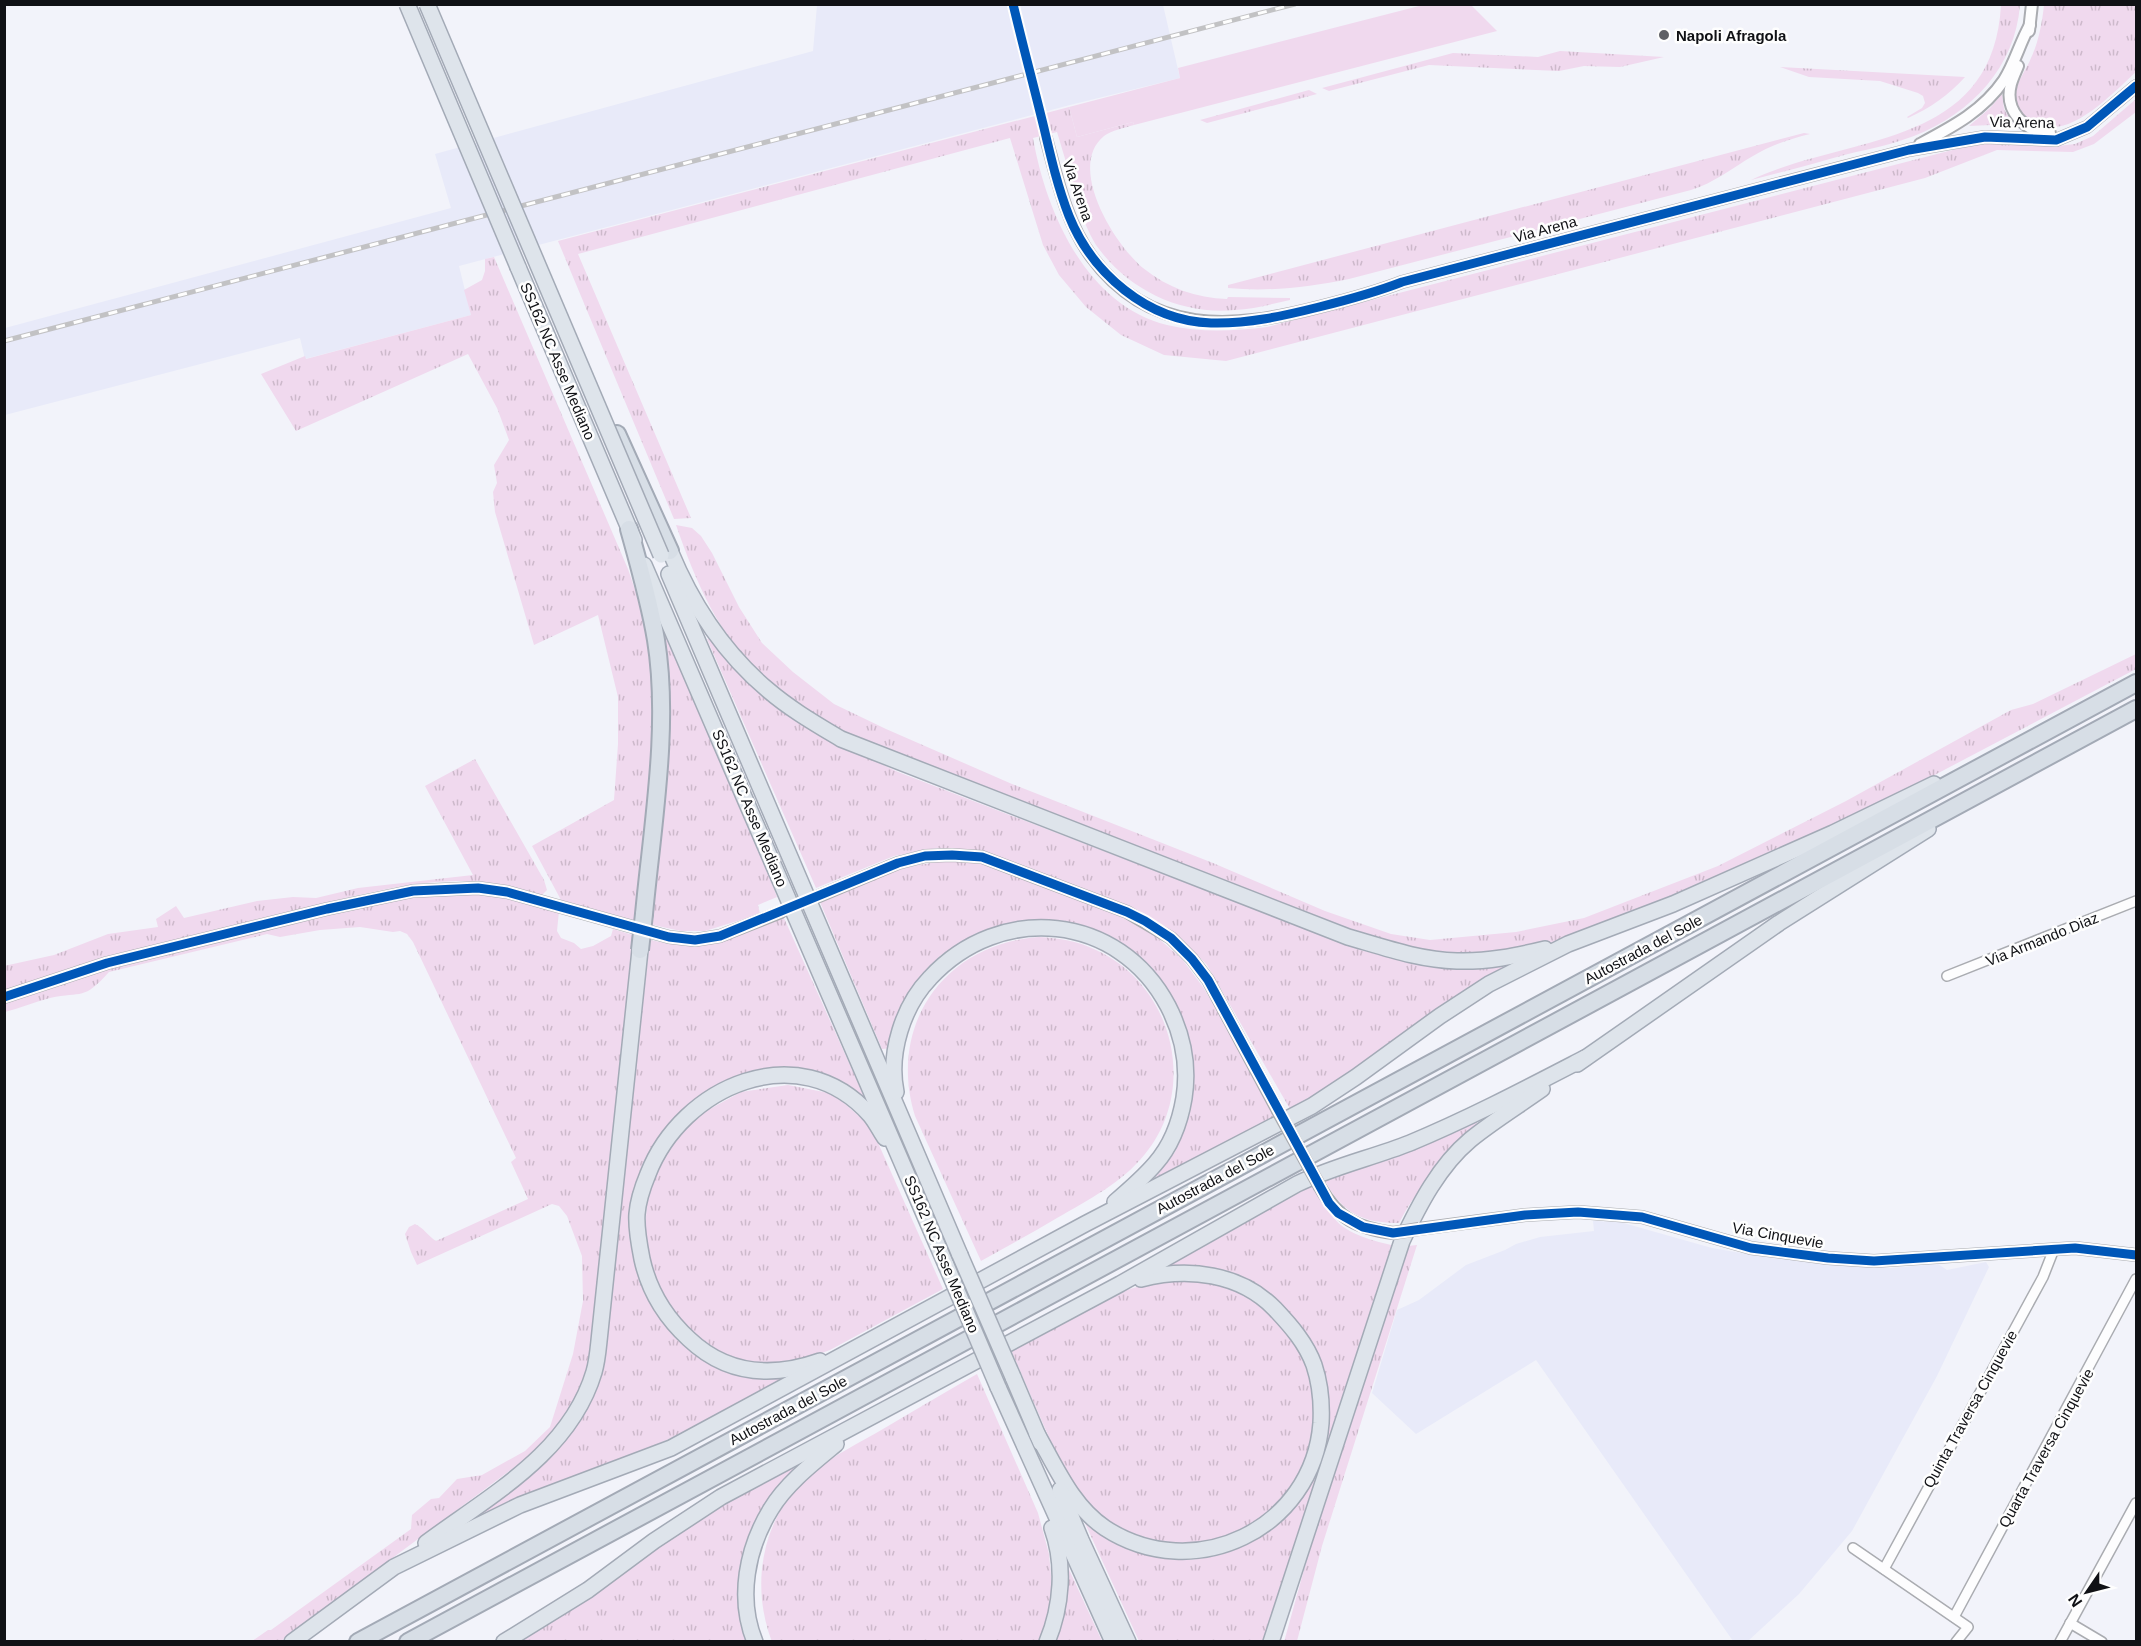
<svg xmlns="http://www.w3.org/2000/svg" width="2141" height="1646" font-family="Helvetica,sans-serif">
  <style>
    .built { fill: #e8eaf9 }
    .grass { fill: url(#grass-tufts) }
    .park { fill: #f0d9ee }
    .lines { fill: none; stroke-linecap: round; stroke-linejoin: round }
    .tertiary-tunnel { stroke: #d0d1d8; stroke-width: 10; stroke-dasharray: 10 5; stroke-linecap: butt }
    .minor-casing { stroke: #aaacb1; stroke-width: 12 }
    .tertiary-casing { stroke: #aaacb1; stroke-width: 14 }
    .trunk-casing { stroke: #a3aab6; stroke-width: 18 }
    .motorway-casing { stroke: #a3aab6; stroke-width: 20 }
    .minor { stroke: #fdfdfe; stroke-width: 9 }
    .tertiary { stroke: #fdfdfe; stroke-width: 10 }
    .trunk { stroke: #dee4eb; stroke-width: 15 }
    .motorway { stroke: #d7dee6; stroke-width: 16 }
    .rail-casing { stroke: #c2c2c4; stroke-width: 5 }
    .rail { stroke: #fefefe; stroke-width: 3; stroke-dasharray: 9; stroke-linecap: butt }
    .tertiary-bridge-casing { stroke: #aaacb1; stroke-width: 14; stroke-linecap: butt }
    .trunk-bridge-casing { stroke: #a3aab6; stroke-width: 18; stroke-linecap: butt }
    .motorway-bridge-casing { stroke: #a3aab6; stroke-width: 20; stroke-linecap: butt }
    .tertiary-bridge { stroke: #fdfdfe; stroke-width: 10 }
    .trunk-bridge { stroke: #dee4eb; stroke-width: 15 }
    .motorway-bridge { stroke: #d7dee6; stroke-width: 16 }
    .cycleway-casing { stroke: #fefefe; stroke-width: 13 }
    .cycleway { stroke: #0057b8; stroke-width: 9 }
    .poi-dot { fill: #5f6065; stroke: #fefefe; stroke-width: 2 }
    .labels { text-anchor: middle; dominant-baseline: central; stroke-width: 5; stroke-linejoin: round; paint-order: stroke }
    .poi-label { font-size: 15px; font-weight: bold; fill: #101115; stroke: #fefefe; text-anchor: start }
    .street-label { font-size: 15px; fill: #101115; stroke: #fefefe }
  </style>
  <defs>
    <pattern id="grass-tufts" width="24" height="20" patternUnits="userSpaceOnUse" patternTransform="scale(1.5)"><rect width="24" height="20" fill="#f0d9ee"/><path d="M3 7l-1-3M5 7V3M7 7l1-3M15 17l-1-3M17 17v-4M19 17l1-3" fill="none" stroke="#cdb9cb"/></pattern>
  </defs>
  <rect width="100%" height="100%" fill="#f2f3fa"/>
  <g class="built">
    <polygon points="817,5 1163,5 1180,78 1070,105 459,266 471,315 305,359 300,338 5,415 5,328 451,208 435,154 813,51"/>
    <polygon points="1593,1221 1620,1222 1712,1248 1777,1259 1891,1268 1938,1264 1947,1270 1986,1262 1989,1267 1937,1376 1852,1531 1799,1594 1748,1641 1733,1641 1536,1360 1416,1434 1372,1393 1397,1310 1419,1300 1466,1265 1505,1250 1516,1244 1540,1237 1594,1231"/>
  </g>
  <g class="grass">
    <path d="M2001,5h19c-5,62 -48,108 -106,131 -21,8 -44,13 -66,18 -32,9 -65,18 -97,26 96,-46 242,-30 250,-175z"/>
    <path d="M2044,5h92v67c-25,22 -71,75 -108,48 -9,-6 -14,-18 -12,-29 2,-12 11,-22 15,-33 8,-17 11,-35 13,-53z"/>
    <polygon points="1560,51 1664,57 1620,67 1584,66 1559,71 1429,65 1329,91 1322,88 1453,53 1538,57"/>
    <path d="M1780,67l185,10c-16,18 -35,31 -57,41l-1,-1 15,-9 3,-5 -2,-7 -5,-3 -38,-12 -71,-4z"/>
    <polygon points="1309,90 1317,94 1207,123 1200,120"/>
    <polygon points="2002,94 2004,109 2013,124 1969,126 1990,108"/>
    <path d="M2136,99v13l-42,32 -21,8 -76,-2 -72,28 -699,183 -62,-6 -43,-20 -35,-28 -27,-32 -16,-30 -33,-107 -432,116 113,264 -17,1 -116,-278 511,-134 8,30 56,-15 1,3c-10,3 -22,5 -30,11 -38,31 11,109 39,132 25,20 53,30 84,31l1,-2 62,1v2c-18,4 -36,9 -55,10 -55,5 -107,-20 -139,-65 -8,-13 -13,-28 -20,-41l2,-2 -21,-70 -24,6c13,74 53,167 134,187 33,8 67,6 100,2l701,-181 19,-2 71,2 17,-2 18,-8z"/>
    <path d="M1804,133l6,1c-20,5 -39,11 -57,22 -21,12 -39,27 -62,34l-342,89c-40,8 -80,13 -121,9v-3z"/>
    <polygon points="494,257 628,569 646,622 653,671 655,720 643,877 635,921 561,900 532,846 614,800 618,744 618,697 598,615 534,645 495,512 493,492 497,483 494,465 509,440 497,408 468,354 296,431 261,374 305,356 306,359 471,315 464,290 482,280 485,271 485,259"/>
    <path d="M676,525l16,3 9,8 11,17 27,54 23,36 31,29 41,32 52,25 126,55 201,79 112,48 66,23 39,6 86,-8 68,-14 134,-52 128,-65 165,-91 22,-6 103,-50v15l-304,160 -264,115 -73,10 -66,-3 -35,-6 -129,-46 -409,-158c-33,-20 -66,-40 -94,-66 -44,-40 -67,-95 -86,-150z"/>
    <polygon points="661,621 763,859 777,897 758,905 760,914 705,931 681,931 653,925"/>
    <polygon points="707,639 711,639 828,738 898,772 1361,950 1399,960 1460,966 1518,963 1390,1045 1318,1093 1290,1109 1207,965 1182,939 1143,913 986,853 937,848 894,856 816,888"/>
    <path d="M475,759l69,121 3,10 -5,5c-21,-6 -42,-11 -63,-13 -54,-5 -114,12 -166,24 -104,24 -207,52 -308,84l-1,-24 50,-11 54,-21 50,-7 -2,-8 20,-13 8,12 73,-17 36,-4 23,1 42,-10 115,-13 -48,-89z"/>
    <path d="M951,861l33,3 131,50 35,17 32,28 21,28 37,61 35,70 -118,62 -2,-2 20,-26 10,-26 5,-75 -6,-30 -17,-32 -22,-26 -37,-27 -31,-9 -44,-6 -25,4 -31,8 -36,22 -24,25 -16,31 -8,37 -11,1 -62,-147c44,-19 82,-39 131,-41z"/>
    <path d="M450,893c42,1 68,7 109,18l-2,20 4,7 13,5 7,6 12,-3 18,-10 2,-7 23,7 -43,417 -6,22 -13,30 -31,41 -262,195h-29l16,-11h3l140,-101 1,-14 19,-16 8,-1 18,-19 25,-4 43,-24 25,-24 23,-73 10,-53 -1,-45 -15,-40 -8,-10 -7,-2 -135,61 -6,-13 -6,-18 4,-7 6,-3c9,4 13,12 21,17l92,-42 -17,-37 5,-4 -103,-216 -6,-8 -7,-3 -7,1 -33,-5 -40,3 -40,7 -13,-3 -158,38c-26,29 -26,19 -59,26 -15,4 -30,10 -45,14l-1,-10 130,-42 206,-49 77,-14z"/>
    <path d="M784,918l83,185 -28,-20 -86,-9 -94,67 -23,110 47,90 96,36 2,5 -90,47 -58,26 -162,66 -2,-2 115,-109 41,-253 25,-217c16,3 31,6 48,5 29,-2 58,-17 86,-27z"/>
    <path d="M1039,937c20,1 39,4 57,13 77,35 103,138 49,204 -23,29 -57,46 -88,64 -25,15 -51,29 -76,43l-66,-145c-28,-91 29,-172 124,-179z"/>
    <polygon points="788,1085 834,1094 871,1127 943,1289 830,1350 800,1361 766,1366 737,1361 721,1355 683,1326 656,1287 644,1241 648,1193 667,1150 699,1115 741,1092"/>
    <path d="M1476,1120l2,5c-32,31 -58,58 -79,98 -37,0 -57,-10 -75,-44z"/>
    <path d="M1313,1185c6,10 13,23 21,33 13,17 41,23 61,28l-126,395h-130l-55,-120c15,11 30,23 47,29 93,36 189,-31 197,-128 1,-14 -5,-31 -8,-45 -1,-8 -2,-19 -5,-26 -9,-20 -31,-48 -50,-59 -7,-4 -18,-5 -26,-7 -22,-6 -44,-12 -66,-18l-4,-2 1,-3z"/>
    <polygon points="1417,1245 1322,1546 1297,1641 1284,1642 1320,1512 1408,1246"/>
    <polygon points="1191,1279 1220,1284 1248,1296 1283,1324 1307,1362 1317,1405 1312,1450 1283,1502 1248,1530 1191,1546 1147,1541 1107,1521 1084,1501 1060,1463 1011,1350 1120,1292 1147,1284"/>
    <path d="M977,1374l61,139 11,41 3,32 -1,16 -10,39 -269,1c-23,-60 -9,-129 41,-170 21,-17 46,-29 70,-43 31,-18 62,-37 94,-55z"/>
    <path d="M795,1466l1,3c-32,35 -59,66 -55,117 1,19 6,38 9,55l-233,1c91,-62 179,-129 278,-176z"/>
    <polygon points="1066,1563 1102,1641 1054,1642"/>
  </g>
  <polygon class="park" points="1427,4 1471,5 1497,31 1134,125 1133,122 1077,137 1069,107 1180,78 1178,68"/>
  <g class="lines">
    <polyline class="tertiary-tunnel" points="1013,4 1046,138"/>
    <g class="minor-casing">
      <g id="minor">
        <polyline points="1947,976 2136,901"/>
        <polyline points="1853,1548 1968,1627 1956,1642"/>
        <polyline points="1884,1569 2043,1277 2054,1249"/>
        <polyline points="1954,1617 2136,1279"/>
        <polyline points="2070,1623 2102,1642"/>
        <polyline points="2060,1642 2136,1503"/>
      </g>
    </g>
    <g class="tertiary-casing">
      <g id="tertiary">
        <polyline points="2029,31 2032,4"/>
        <path d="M2018,66c-2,5 -5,11 -7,18 -7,26 13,48 39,49"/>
        <path d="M1046,138c11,40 20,84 45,118 59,81 143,73 228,51 28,-7 55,-14 83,-25l507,-132 76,-13 71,3 31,-13 49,-41"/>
        <path d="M1920,144c32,-17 63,-33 84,-64 11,-17 16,-38 26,-55"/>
        <polyline points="819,896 898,863 925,856 952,855 982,857 1127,912 1171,938 1192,959 1208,980 1277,1109"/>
        <polyline points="4,997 107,963 327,909 413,891 478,888 507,892 669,937 695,940 720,936 781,912"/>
        <path d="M1320,1187c18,32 37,41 73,46"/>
        <polyline points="1419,1229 1525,1215 1578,1212 1642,1217 1751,1248 1828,1258 1874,1261 2075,1248 2136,1255"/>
      </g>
    </g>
    <g class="trunk-casing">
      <g id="trunk">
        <polyline points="518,267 634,540"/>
        <path d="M670,551c22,53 54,102 98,139 22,19 48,34 73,49l507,198c35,10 71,23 109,24 30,1 59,-5 88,-12"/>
        <polyline points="644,565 946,1265"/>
        <polyline points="669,574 960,1255"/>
        <polyline points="1577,1064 1779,923 1928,829"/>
        <path d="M896,1092c-8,-39 7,-86 34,-114 70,-76 189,-65 238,28 15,29 21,60 16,92 -4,24 -13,48 -29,66 -12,14 -26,26 -40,38"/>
        <path d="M820,1361c-48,17 -93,14 -131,-22 -24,-22 -40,-48 -47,-80 -3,-15 -6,-31 -5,-45 1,-13 6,-28 11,-40 34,-88 151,-139 222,-59 6,7 10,16 15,23"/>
        <polyline points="1013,1377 1041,1443"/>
        <polyline points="998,1387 1113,1642"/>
        <path d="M1037,1434c19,33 35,72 68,94 89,58 208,1 216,-105 1,-19 -1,-40 -7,-58 -8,-22 -23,-39 -39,-56 -35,-36 -87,-42 -134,-30"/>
        <polyline points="1060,1490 1081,1540 1128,1642"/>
        <path d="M426,1543c63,-47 144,-90 168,-171 3,-10 4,-21 5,-31l41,-391"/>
        <polyline points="292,1642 394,1567 520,1505 671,1448 1085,1224 1312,1106 1356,1077 1440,1016 1489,984 1568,944 1673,904 1833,833 1934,784"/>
        <path d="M504,1642l84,-52 66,-49 67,-44 399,-213 177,-100c37,-18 75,-26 113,-41 60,-25 117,-55 175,-85"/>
        <path d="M755,1642c-18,-44 -8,-94 16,-133 15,-25 42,-46 65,-65"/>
        <path d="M1047,1642c15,-36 18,-78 5,-114"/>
        <path d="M1271,1642l131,-401c17,-36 37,-75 68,-101 22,-18 48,-34 72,-51"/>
      </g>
    </g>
    <g class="motorway-casing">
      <g id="motorway">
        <polyline points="617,434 670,551"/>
        <path d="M629,529c10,36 21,74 27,111 14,86 -4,188 -12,274"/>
        <polyline points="358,1642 2136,683"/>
        <polyline points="408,1642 2136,709"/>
      </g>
    </g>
    <use href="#minor" class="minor"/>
    <use href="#tertiary" class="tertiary"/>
    <use href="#trunk" class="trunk"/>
    <use href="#motorway" class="motorway"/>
    <g class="rail-casing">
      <polyline id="rail" points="4,341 1295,4"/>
    </g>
    <use href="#rail" class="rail"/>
    <g class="tertiary-bridge-casing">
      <g id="tertiary-bridge">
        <polyline points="1277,1109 1320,1187"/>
        <polyline points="1393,1233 1419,1229"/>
      </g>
    </g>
    <g class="trunk-bridge-casing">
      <g id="trunk-bridge">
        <polyline points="407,4 518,267"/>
        <polyline points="427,4 661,555"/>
        <polyline points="960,1255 1013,1377"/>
        <polyline points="946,1265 998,1387"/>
      </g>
    </g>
    <g class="motorway-bridge-casing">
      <polyline id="motorway-bridge" points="640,950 644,914"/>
    </g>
    <use href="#tertiary-bridge" class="tertiary-bridge"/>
    <use href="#trunk-bridge" class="trunk-bridge"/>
    <use href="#motorway-bridge" class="motorway-bridge"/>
    <g class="cycleway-casing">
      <g id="cycleway">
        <path d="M1013,4c10,42 21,83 31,124 7,30 14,60 25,88 23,57 78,105 142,107 37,1 72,-7 108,-16 28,-7 55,-14 83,-25l507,-132 76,-13 71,3 31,-13 49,-41"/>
        <polyline points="4,997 107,963 327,909 413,891 478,888 507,892 669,937 695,940 720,936 898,863 925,856 952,855 982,857 1127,912 1145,921 1171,938 1192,959 1208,980 1329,1203 1338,1213 1363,1227 1393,1233 1525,1215 1578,1212 1642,1217 1751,1248 1828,1258 1874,1261 2075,1248 2136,1255"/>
      </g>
    </g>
    <use href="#cycleway" class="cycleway"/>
  </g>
  <circle class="poi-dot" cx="1664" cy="35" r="6"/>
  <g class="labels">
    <g class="poi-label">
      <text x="1676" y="35">Napoli Afragola</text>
    </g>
    <g class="street-label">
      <text transform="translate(2022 122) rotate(1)">Via Arena</text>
      <text transform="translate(1078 190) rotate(71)">Via Arena</text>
      <text transform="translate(1545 229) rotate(-15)">Via Arena</text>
      <text transform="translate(558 361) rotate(67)">SS162 NC Asse Mediano</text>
      <text transform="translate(750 808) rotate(67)">SS162 NC Asse Mediano</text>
      <text transform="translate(2042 939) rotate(-22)">Via Armando Diaz</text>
      <text transform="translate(1643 949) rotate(-28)">Autostrada del Sole</text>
      <text transform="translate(1215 1179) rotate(-28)">Autostrada del Sole</text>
      <text transform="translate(1778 1235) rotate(10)">Via Cinquevie</text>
      <text transform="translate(942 1254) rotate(67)">SS162 NC Asse Mediano</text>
      <text transform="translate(1970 1409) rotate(-61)">Quinta Traversa Cinquevie</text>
      <text transform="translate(788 1410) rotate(-28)">Autostrada del Sole</text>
      <text transform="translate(2046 1448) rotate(-61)">Quarta Traversa Cinquevie</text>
    </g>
  </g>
  <rect width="2141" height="1646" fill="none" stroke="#101115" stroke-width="12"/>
  <g transform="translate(2087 1592) rotate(235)" stroke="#fefefe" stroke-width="4.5" paint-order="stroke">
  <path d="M0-4.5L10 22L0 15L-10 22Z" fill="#101115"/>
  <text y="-9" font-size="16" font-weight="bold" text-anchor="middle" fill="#101115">N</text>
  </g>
</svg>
